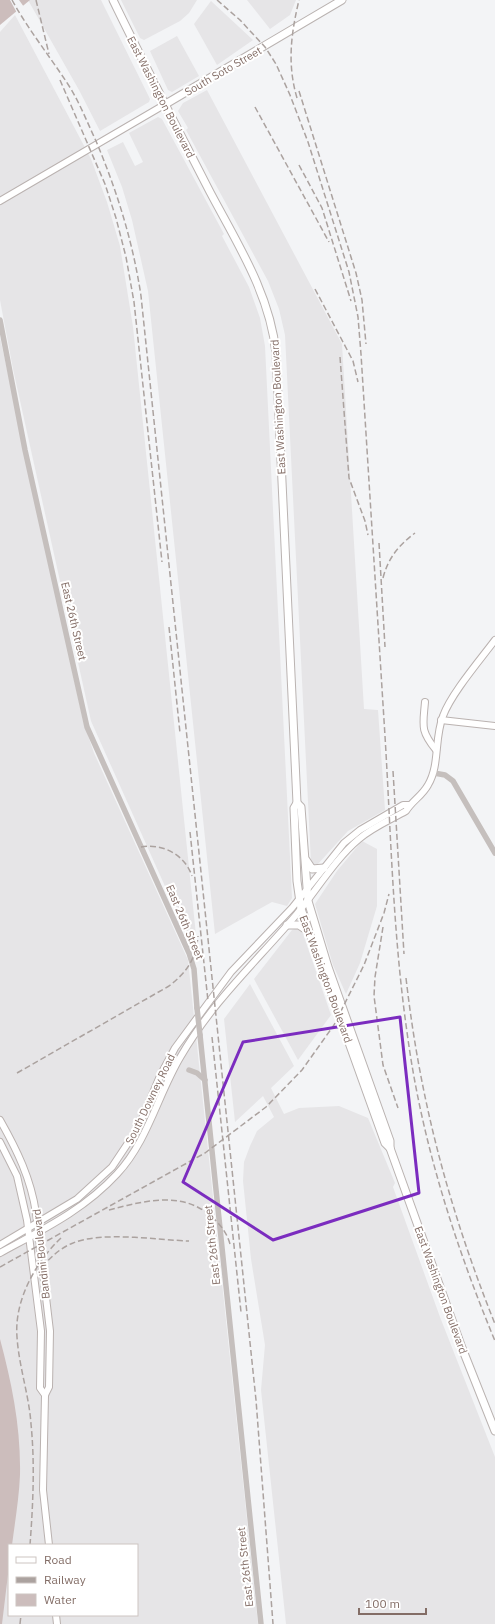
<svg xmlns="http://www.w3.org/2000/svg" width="495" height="1624" font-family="'IBM Plex Sans',sans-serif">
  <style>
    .built { fill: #e6e5e7; fill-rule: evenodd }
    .water { fill: #ccbdbc }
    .pier { fill: #f3f4f6 }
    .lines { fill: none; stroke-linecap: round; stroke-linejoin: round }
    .secondary-casing { stroke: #bab2b0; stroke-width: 8 }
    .primary-casing { stroke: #bab3b1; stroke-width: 9 }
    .tertiary { stroke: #c5bfbd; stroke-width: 5.5 }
    .secondary { stroke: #fff; stroke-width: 6 }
    .primary { stroke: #fff; stroke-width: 7 }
    .rail { stroke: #aba29f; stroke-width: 1.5; stroke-dasharray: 6 3; stroke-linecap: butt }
    .tertiary-bridge { stroke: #c5bfbd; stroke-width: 5.5 }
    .marked { fill: none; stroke: #7b2cbf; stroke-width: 3; stroke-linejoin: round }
    .labels { text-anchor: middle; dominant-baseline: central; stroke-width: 4; stroke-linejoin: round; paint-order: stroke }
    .street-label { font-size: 11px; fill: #836d66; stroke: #fff }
  </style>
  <rect width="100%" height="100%" fill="#f3f4f6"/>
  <g class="built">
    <polygon points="28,0 101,0 150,99 149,102 100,131 79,90"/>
    <polygon points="121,0 197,0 189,13 180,21 144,40 140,38"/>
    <polygon points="247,0 296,0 290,15 270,29"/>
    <polygon points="211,1 253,40 217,65 194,24"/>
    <polygon points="15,15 91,159 107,202 120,246 133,327 196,935 194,951 91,721 13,369 0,300 0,32"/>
    <polygon points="177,36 199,76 172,92 168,90 150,51"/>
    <polygon points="207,90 342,344 364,709 378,710 385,810 348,831 317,865 311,863 285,335 279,309 268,281 186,130 188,128 178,111 183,103"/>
    <polygon points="158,117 162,119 224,234 222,236 249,287 260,318 265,346 292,898 287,906 272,902 215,934 148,291 132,220 122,187 107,150 123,142 135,166 143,162 129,133"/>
    <path d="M0,337l83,384 11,32 94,207 70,664h-258zM9,1545h128v70h-128z"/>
    <polygon points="362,841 377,849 377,906 360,963 346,994 333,965 315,904 337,871"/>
    <polygon points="297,928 302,931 331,1015 298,1060 254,979 292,930"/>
    <polygon points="250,984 294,1066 271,1088 284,1114 299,1108 339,1106 368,1118 395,1183 393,1187 440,1317 495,1457 495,1624 286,1624 261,1390 265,1345 251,1259 243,1181 244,1162 250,1146 257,1131 274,1117 263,1096 235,1122 224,1019"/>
  </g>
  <g class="water">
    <polygon points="0,0 30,0 0,25"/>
    <path d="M0,1339c12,45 21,89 20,136 -1,23 -5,47 -8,70h-3v21l-7,58h-2z"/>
  </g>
  <polygon class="pier" points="10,0 19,0 24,7 17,13"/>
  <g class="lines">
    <g class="secondary-casing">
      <g id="secondary">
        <polyline points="0,201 164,105"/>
        <path d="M425,702c-2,24 -5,28 11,48"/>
        <polyline points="441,720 495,726"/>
        <path d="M0,1120c17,30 31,59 36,93l14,118 -1,56 -4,8 -2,95 6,55"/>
        <polyline points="0,1142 17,1176 27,1220 41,1331 40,1388 45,1395"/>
        <polyline points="0,1245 77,1199 112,1167 138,1128 160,1076 175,1048 231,972 292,908 344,843 360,830 403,805 409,805"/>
        <path d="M0,1253c42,-23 84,-43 117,-79 31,-33 41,-80 64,-118 32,-55 75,-94 115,-141 20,-24 39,-56 63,-76 14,-12 31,-19 47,-28 6,-10 16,-15 22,-26 12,-20 6,-46 15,-69 8,-22 37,-56 52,-76"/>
        <polyline points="56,1615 57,1624"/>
      </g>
    </g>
    <g class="primary-casing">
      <g id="primary">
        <path d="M113,0c31,64 64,128 97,192 27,51 60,102 66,161l21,450 -3,5 3,73 4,28 84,234 5,5"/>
        <polyline points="164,105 342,0"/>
        <polyline points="297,803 301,807 308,901 328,967 390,1141 390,1148 462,1348 495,1431"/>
        <polyline points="306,860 312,869 324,868"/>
        <polyline points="287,925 299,925 308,931"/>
      </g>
    </g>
    <g class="tertiary">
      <polyline points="0,320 25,450 87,727 189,953 194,969 197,1008"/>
      <polyline points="434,773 445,775 453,781 495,853"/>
      <polyline points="200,1035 261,1624"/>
      <polyline points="189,1070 197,1073 205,1080"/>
    </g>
    <use href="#secondary" class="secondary"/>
    <use href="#primary" class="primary"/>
    <g class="rail">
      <path d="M12,0c17,31 40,59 59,89 10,17 17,35 25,52 21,50 37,101 45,155l115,1104 17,224"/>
      <polyline points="36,0 49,54"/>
      <path d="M217,0l23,20 25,27 11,17 14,31 18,47 41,130 9,45 3,37c8,127 16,255 24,382 6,99 8,198 22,296 14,107 47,210 88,309"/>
      <polyline points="60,80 105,184 116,218 126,257 134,302 162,562"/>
      <polyline points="299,91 356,273 362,300 366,344"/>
      <path d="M297,98c-10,-34 -6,-64 2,-98"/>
      <polyline points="255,107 329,242"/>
      <polyline points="299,165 322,208 351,301"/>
      <polyline points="315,289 353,361 358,382"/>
      <polyline points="340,357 349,478 365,521 368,535"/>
      <polyline points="379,543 385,647"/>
      <path d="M383,578c5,-20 16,-33 32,-45"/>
      <polyline points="169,627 180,733"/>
      <polyline points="393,771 404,954"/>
      <polyline points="190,832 208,1001"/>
      <path d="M141,847c22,-4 44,8 51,29"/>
      <polyline points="383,927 375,977 374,996 383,1065 398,1108"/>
      <path d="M406,978c14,123 43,231 89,346"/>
      <polyline points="212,1037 241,1312"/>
      <path d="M17,1073l152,-87c18,-14 27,-27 29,-50"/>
      <path d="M109,1210c35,-9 73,-20 103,7 8,7 15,16 18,27"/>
      <polyline points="0,1267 205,1153 266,1107 302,1070 334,1025 364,965 384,913 389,894"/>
      <path d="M42,1267c9,-10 18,-19 31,-24 29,-12 84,-3 116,-2"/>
      <path d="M30,1545c3,-40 5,-81 1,-121 -2,-29 -12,-57 -14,-87 -3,-37 19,-76 46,-101"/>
      <polyline points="20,1624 21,1615"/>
    </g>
    <polyline class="tertiary-bridge" points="197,1008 200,1035"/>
  </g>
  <path class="marked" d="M400,1017l19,176 -146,47 -90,-58 60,-140z"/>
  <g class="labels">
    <g class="street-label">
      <text transform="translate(223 71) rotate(-30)">South Soto Street</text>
      <text transform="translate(161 97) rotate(63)">East Washington Boulevard</text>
      <text transform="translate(278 407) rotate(-93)">East Washington Boulevard</text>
      <text transform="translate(74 621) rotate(77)">East 26th Street</text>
      <text transform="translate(185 922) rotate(67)">East 26th Street</text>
      <text transform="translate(326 979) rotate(70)">East Washington Boulevard</text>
      <text transform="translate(150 1099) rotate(-64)">South Downey Road</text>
      <text transform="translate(212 1245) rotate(-96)">East 26th Street</text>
      <text transform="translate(41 1254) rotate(-96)">Bandini Boulevard</text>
      <text transform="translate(441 1290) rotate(70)">East Washington Boulevard</text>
      <text transform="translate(245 1567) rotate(-96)">East 26th Street</text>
    </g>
  </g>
  <rect x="8" y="1544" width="130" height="72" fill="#ffffff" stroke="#cdc5c2"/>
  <rect x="16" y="1557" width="20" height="6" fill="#ffffff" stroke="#cdc5c2"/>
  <text x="44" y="1564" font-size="12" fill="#836d66">Road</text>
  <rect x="16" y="1577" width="20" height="6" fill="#aba29f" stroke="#cdc5c2"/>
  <text x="44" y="1584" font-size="12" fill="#836d66">Railway</text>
  <rect x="16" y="1594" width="20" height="12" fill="#ccbdbc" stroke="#cdc5c2"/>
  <text x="44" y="1604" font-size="12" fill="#836d66">Water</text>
  <path d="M359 1608v6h67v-6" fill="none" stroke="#836d66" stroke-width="2"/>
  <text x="365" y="1608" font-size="12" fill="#836d66" stroke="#ffffff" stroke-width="3" paint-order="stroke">100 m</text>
</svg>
